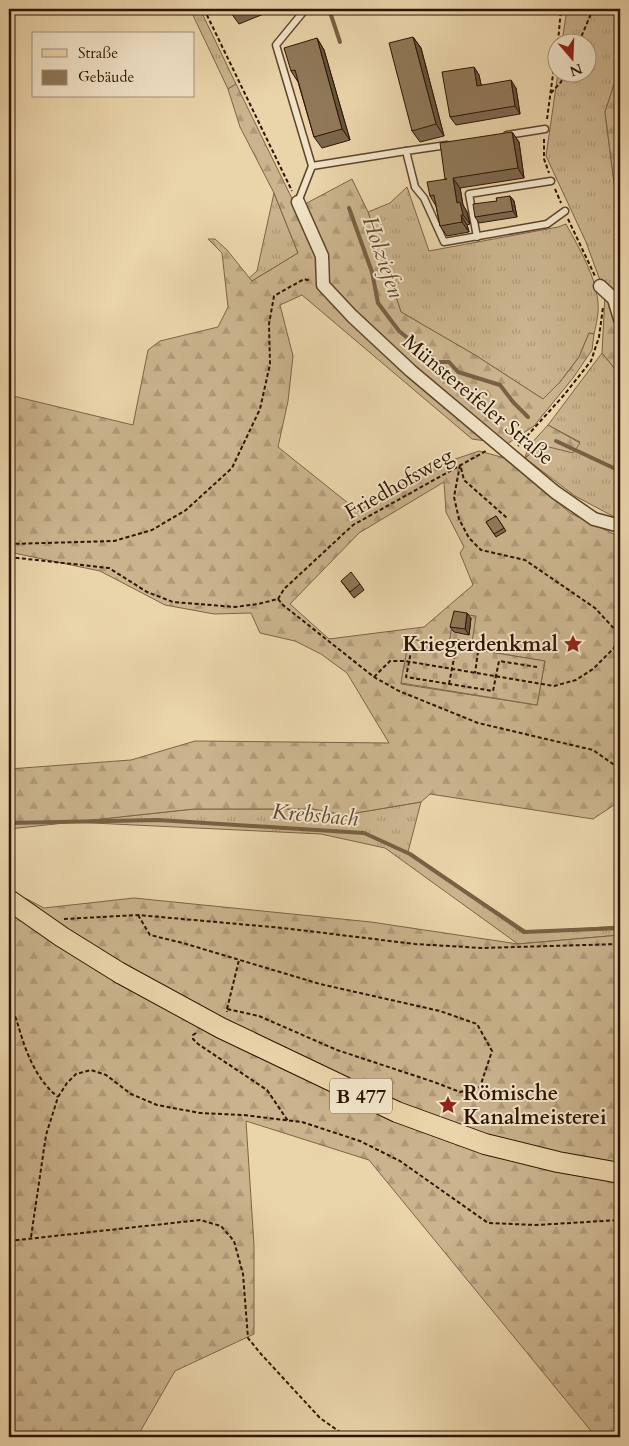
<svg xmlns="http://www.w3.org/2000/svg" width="629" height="1446" font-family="Cardo,serif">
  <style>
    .grass { fill: url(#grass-tufts); stroke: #7c6446 }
    .forest { fill: url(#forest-firs); stroke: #7c6446; fill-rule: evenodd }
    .cemetery { fill: url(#cemetery-stones); stroke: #7c6446 }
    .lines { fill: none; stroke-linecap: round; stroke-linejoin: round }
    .stream { stroke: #786043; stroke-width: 4 }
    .lane-casing { stroke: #5d442a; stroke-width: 9 }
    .street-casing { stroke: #5d442a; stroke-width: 15 }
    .primary-casing { stroke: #2e1400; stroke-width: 22 }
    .path { stroke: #2e1400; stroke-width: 2; stroke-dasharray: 4 2.5; stroke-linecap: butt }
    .lane { stroke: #f1e3c8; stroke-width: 6 }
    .street { stroke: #f1e3c8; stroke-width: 12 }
    .primary { stroke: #ead4aa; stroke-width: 20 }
    .primary-bridge-casing { stroke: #2e1400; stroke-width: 22; stroke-linecap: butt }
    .primary-bridge { stroke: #ead4aa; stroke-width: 20 }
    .wall { fill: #7c674c; stroke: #2e1400 }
    .shaded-wall { fill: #65543e; stroke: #2e1400 }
    .building { fill: #907858; stroke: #2e1400 }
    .labels { text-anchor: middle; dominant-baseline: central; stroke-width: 4; stroke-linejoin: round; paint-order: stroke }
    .shield { fill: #f1e3c8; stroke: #68523c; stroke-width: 1 }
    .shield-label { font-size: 20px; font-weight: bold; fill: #2e1400 }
    .street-label { font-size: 21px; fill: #2e1400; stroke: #f1e3c8 }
    .poi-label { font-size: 21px; font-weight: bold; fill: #2e1400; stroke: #f1e3c8; text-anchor: end }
    .water-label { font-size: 22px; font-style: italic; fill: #60472d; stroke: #f1e3c8 }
  </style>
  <defs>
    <pattern id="grass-tufts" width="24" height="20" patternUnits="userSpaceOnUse" patternTransform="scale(1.25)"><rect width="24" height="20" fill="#cab38d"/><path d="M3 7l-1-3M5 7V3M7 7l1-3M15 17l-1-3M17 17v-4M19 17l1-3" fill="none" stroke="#ae9978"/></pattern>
    <pattern id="forest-firs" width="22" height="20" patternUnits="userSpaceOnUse" patternTransform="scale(1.25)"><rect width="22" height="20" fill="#cab38d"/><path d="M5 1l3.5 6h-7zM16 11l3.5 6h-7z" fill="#ae9978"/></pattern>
    <pattern id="cemetery-stones" width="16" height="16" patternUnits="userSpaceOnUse" patternTransform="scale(1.25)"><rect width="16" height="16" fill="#cab38d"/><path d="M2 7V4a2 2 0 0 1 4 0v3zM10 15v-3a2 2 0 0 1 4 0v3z" fill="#ae9978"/></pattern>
  </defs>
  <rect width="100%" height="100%" fill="#ead4aa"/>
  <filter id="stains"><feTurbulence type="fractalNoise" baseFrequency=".004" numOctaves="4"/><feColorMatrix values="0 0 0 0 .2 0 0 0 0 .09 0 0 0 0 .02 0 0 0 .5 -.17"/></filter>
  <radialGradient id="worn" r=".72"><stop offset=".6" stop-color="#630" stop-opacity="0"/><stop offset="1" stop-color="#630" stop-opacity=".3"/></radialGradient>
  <g class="grass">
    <polygon points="190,9 200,9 236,84 228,89"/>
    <polygon points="567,9 620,9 620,66 605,112 615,190 620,189 620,294 605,294 586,242 546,156 558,73 586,72 586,42 562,42"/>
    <path d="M407,187l22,64 129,-24 8,-3c13,24 30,52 32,79 1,10 -2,22 -4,31l-5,-1 -10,24 -19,25 -17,17 -68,-44 -74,-43 -33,-100 22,-9z"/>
    <polygon points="274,193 298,253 252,281 248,279 257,271"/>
    <polygon points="602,353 620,375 620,410 618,418 620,419 620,520 575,496 525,458 541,445 580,442 548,425"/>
    <polygon points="421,802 408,852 528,932 620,926 620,935 518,944 385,848 321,834 72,822 194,809 313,809 344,815"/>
  </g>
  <g class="forest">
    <polygon points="620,66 620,189 615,190 605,112"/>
    <path d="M236,84l63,129 6,-9 47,-25 16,33 33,100 74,43 68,44 17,-17 19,-25 10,-24 5,1 -2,16 -19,28 -39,48 -27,18 -35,-5 -170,-144 -22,10 13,51 -5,45 -10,46 80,64 77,-45 44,-15 26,7 65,55 50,24v266h-3l-24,16 -163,-25 -9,8 -77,13 -31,-6h-119l-185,20v-60l122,-9 64,-19 194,2 -42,-70 -26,-19 -26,-13 -35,-8 -9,-20 -37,1 -49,-9 -65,-34 -91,-19v-157l124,30 15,-75 12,-9 58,-14 10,-20 -6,-54 -14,-14h7l12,11 25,31 46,-28 -24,-60 -34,-66 -12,-38zM444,482l2,30 18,35 -4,6 13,32 -49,42 -95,12 -39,-35 69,-71zM454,613l17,36 74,12 -8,44 -136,-21 8,-45 40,6z"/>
    <polygon points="605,294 620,294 620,375 602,353"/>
    <polygon points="548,425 580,443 573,453 541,445 525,458 528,447"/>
    <polygon points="134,898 371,922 518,944 620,935 620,1431 613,1437 596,1437 369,1160 246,1121 254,1245 254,1334 175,1371 137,1437 9,1437 9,901 27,899 44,908"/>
  </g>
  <polygon class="cemetery" points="454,613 476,616 471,649 545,661 537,705 401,683 409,639 449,645"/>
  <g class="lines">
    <g class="stream">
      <polyline points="329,9 340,42"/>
      <polyline points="349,208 372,272 378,303 399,331 437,362 449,362 458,372 500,385 513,402 528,417"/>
      <polyline points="556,441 620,471"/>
      <polyline points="9,823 158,820 364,833 410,854 524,932 620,928"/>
    </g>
    <g class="lane-casing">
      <g id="lane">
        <polyline points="303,9 304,11 276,45 312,166 406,151"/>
        <polyline points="507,135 545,129"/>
        <polyline points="447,145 406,151 415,187 424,198 444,242 547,224 565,211"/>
        <polyline points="298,202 312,166"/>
        <polyline points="477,237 469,194 551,181"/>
      </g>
    </g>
    <g class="street-casing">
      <g id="street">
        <polyline points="298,202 322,256 323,285 352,316 411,371 555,492 594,519 620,526"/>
        <polyline points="600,286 614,299 620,319"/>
      </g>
    </g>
    <g class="primary-casing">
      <polyline id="primary" points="120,973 221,1028 397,1112 485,1144 558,1162 620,1173"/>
    </g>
    <g class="path">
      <polyline points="204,9 292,191"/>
      <polyline points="558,42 561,9"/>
      <polyline points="579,42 593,9"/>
      <polyline points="551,93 561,82 565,72"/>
      <polyline points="547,119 556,52"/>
      <polyline points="544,139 544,159 549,173"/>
      <polyline points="555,189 561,203"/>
      <polyline points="568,219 595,276"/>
      <polyline points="518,446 564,395 591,361 599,337 603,307"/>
      <polyline points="460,465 454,497 459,519 469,538 481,550 525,560 595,608 620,635"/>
      <polyline points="461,468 464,480 507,518"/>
      <polyline points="9,544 114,541 152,530 186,510 232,468 260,409 270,364 269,324 274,296 304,279 311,281"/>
      <polyline points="9,557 109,568 147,592 173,602 235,607 258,604 278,599"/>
      <polyline points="278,599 283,605 374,677 399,691 478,723 593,750 620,769"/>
      <polyline points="278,599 284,589 353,525 486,451"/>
      <polyline points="456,648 457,640 467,642 466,650"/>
      <polyline points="455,654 412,647 406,677 493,691 499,661 537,667"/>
      <polyline points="374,677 390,661 405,661 554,686 576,680 593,669 614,648 619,634"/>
      <polyline points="449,684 456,648 478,652 475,673"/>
      <polyline points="138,915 150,935 183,943 320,984 440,1011 477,1024 492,1051 480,1087 460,1092 434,1082 337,1050 259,1016 227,1009 227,1012"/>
      <polyline points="64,919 138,915 283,928 415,944 482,948 620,944"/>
      <path d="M9,1005c7,10 9,21 13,33 7,22 18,45 36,59"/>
      <polyline points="227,1009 239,960"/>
      <polyline points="196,1033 193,1035 193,1039 198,1044 267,1090 288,1121"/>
      <polyline points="31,1237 46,1135 58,1097 67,1083 76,1074 91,1070 106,1075 131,1094 157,1105 200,1113 243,1115 302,1122 360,1141 400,1161 488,1223 536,1225 620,1220"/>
      <polyline points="9,1241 200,1220 221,1226 234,1241 243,1274 248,1338 261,1354 320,1418 347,1437"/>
    </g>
    <use href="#lane" class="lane"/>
    <use href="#street" class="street"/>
    <use href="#primary" class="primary"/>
    <g class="primary-bridge-casing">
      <polyline id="primary-bridge" points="9,900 62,937 120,973"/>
    </g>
    <use href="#primary-bridge" class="primary-bridge"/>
  </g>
  <g class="wall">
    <polygon points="229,9 276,9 239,24 231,13"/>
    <polygon points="413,37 421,48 444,136 420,142 412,131"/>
    <polygon points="317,38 324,50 350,140 322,148 314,137 298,82 291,71"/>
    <polygon points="474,67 479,75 481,85 516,88 520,114 456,125 450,117"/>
    <polygon points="512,132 519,142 524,178 460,188 463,205 467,212 470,224 467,225 469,232 447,236 440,226 436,206 430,196 445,179"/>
    <polygon points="510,196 514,201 517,217 479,223 475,217 497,201"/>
    <polygon points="496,516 506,531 496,537 486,522"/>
    <polygon points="341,581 360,584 364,590 354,598"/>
    <polygon points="471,618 469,635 454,632 450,627"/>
  </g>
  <g class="shaded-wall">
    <polygon points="413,37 421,48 444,136 436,124"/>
    <polygon points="317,38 324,50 350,140 342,129"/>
    <polygon points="474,67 479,75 483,93 477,86"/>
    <polygon points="511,80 516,88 520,114 515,106"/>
    <polygon points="512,132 519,142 524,178 518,168"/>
    <polygon points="453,178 460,188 463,205 467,212 470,224 463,215 457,203"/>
    <polygon points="510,196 514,201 517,217 513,211"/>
    <polygon points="461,215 467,225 469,232 462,222"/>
    <polygon points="467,613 471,618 469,635 465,629"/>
  </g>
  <g class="building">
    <polygon points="229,9 241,9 231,13"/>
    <polygon points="413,37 436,124 412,131 389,43"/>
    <polygon points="317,38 342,129 314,137 295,70 291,71 284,48"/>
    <polygon points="474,67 477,86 511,80 515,106 450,117 442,72"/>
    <polygon points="512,132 518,168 453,178 457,203 460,202 463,215 461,215 462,222 440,226 434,195 430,196 427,182 447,179 445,179 440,143"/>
    <polygon points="510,196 513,211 475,217 473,204 497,201 496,198"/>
    <polygon points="496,516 504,528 494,534 486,522"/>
    <polygon points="351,572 360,584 350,592 341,581"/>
    <polygon points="454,611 467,613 465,629 450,627"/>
  </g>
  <defs>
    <g id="sight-bare" transform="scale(1.5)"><path d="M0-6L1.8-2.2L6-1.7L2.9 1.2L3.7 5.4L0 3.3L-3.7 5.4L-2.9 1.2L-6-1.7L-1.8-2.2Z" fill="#8f2418" stroke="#f1e3c8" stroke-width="2.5" paint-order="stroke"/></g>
  </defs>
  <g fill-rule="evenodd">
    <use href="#sight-bare" x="573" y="644"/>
    <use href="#sight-bare" x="448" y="1105"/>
  </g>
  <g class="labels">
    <rect class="shield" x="330" y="1078.5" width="62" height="35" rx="4"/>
    <g class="shield-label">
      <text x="361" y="1096">B 477</text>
    </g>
    <g class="street-label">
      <text transform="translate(478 400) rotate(40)">Münstereifeler Straße</text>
      <text transform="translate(399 484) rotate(-30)">Friedhofsweg</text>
    </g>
    <g class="poi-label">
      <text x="558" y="644">Kriegerdenkmal</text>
      <text x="463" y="1093" text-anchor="start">Römische<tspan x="463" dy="24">Kanalmeisterei</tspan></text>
    </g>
    <g class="water-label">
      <text transform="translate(383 257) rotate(71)">Holziefen</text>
      <text transform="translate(315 815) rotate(5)">Krebsbach</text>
    </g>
  </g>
  <rect width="629" height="1446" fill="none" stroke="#ead4aa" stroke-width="30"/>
  <rect x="10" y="10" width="609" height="1426" fill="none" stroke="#2e1400" stroke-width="2.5"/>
  <rect x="15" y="15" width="599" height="1416" fill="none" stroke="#2e1400"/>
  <rect x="32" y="32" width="162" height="65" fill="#f1e3c8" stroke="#a39078"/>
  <rect x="42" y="49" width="25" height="8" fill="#ead4aa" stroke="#a39078"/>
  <text x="78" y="58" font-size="15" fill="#2e1400">Straße</text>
  <rect x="42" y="70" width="25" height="15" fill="#907858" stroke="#a39078"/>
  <text x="78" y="82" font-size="15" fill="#2e1400">Gebäude</text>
  <g transform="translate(572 58) rotate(161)"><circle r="24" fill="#f1e3c8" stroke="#a39078"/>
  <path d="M0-4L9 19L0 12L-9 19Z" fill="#8f2418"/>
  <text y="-8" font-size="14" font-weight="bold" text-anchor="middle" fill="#2e1400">N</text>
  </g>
  <rect width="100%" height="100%" filter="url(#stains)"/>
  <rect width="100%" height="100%" fill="url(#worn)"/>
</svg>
